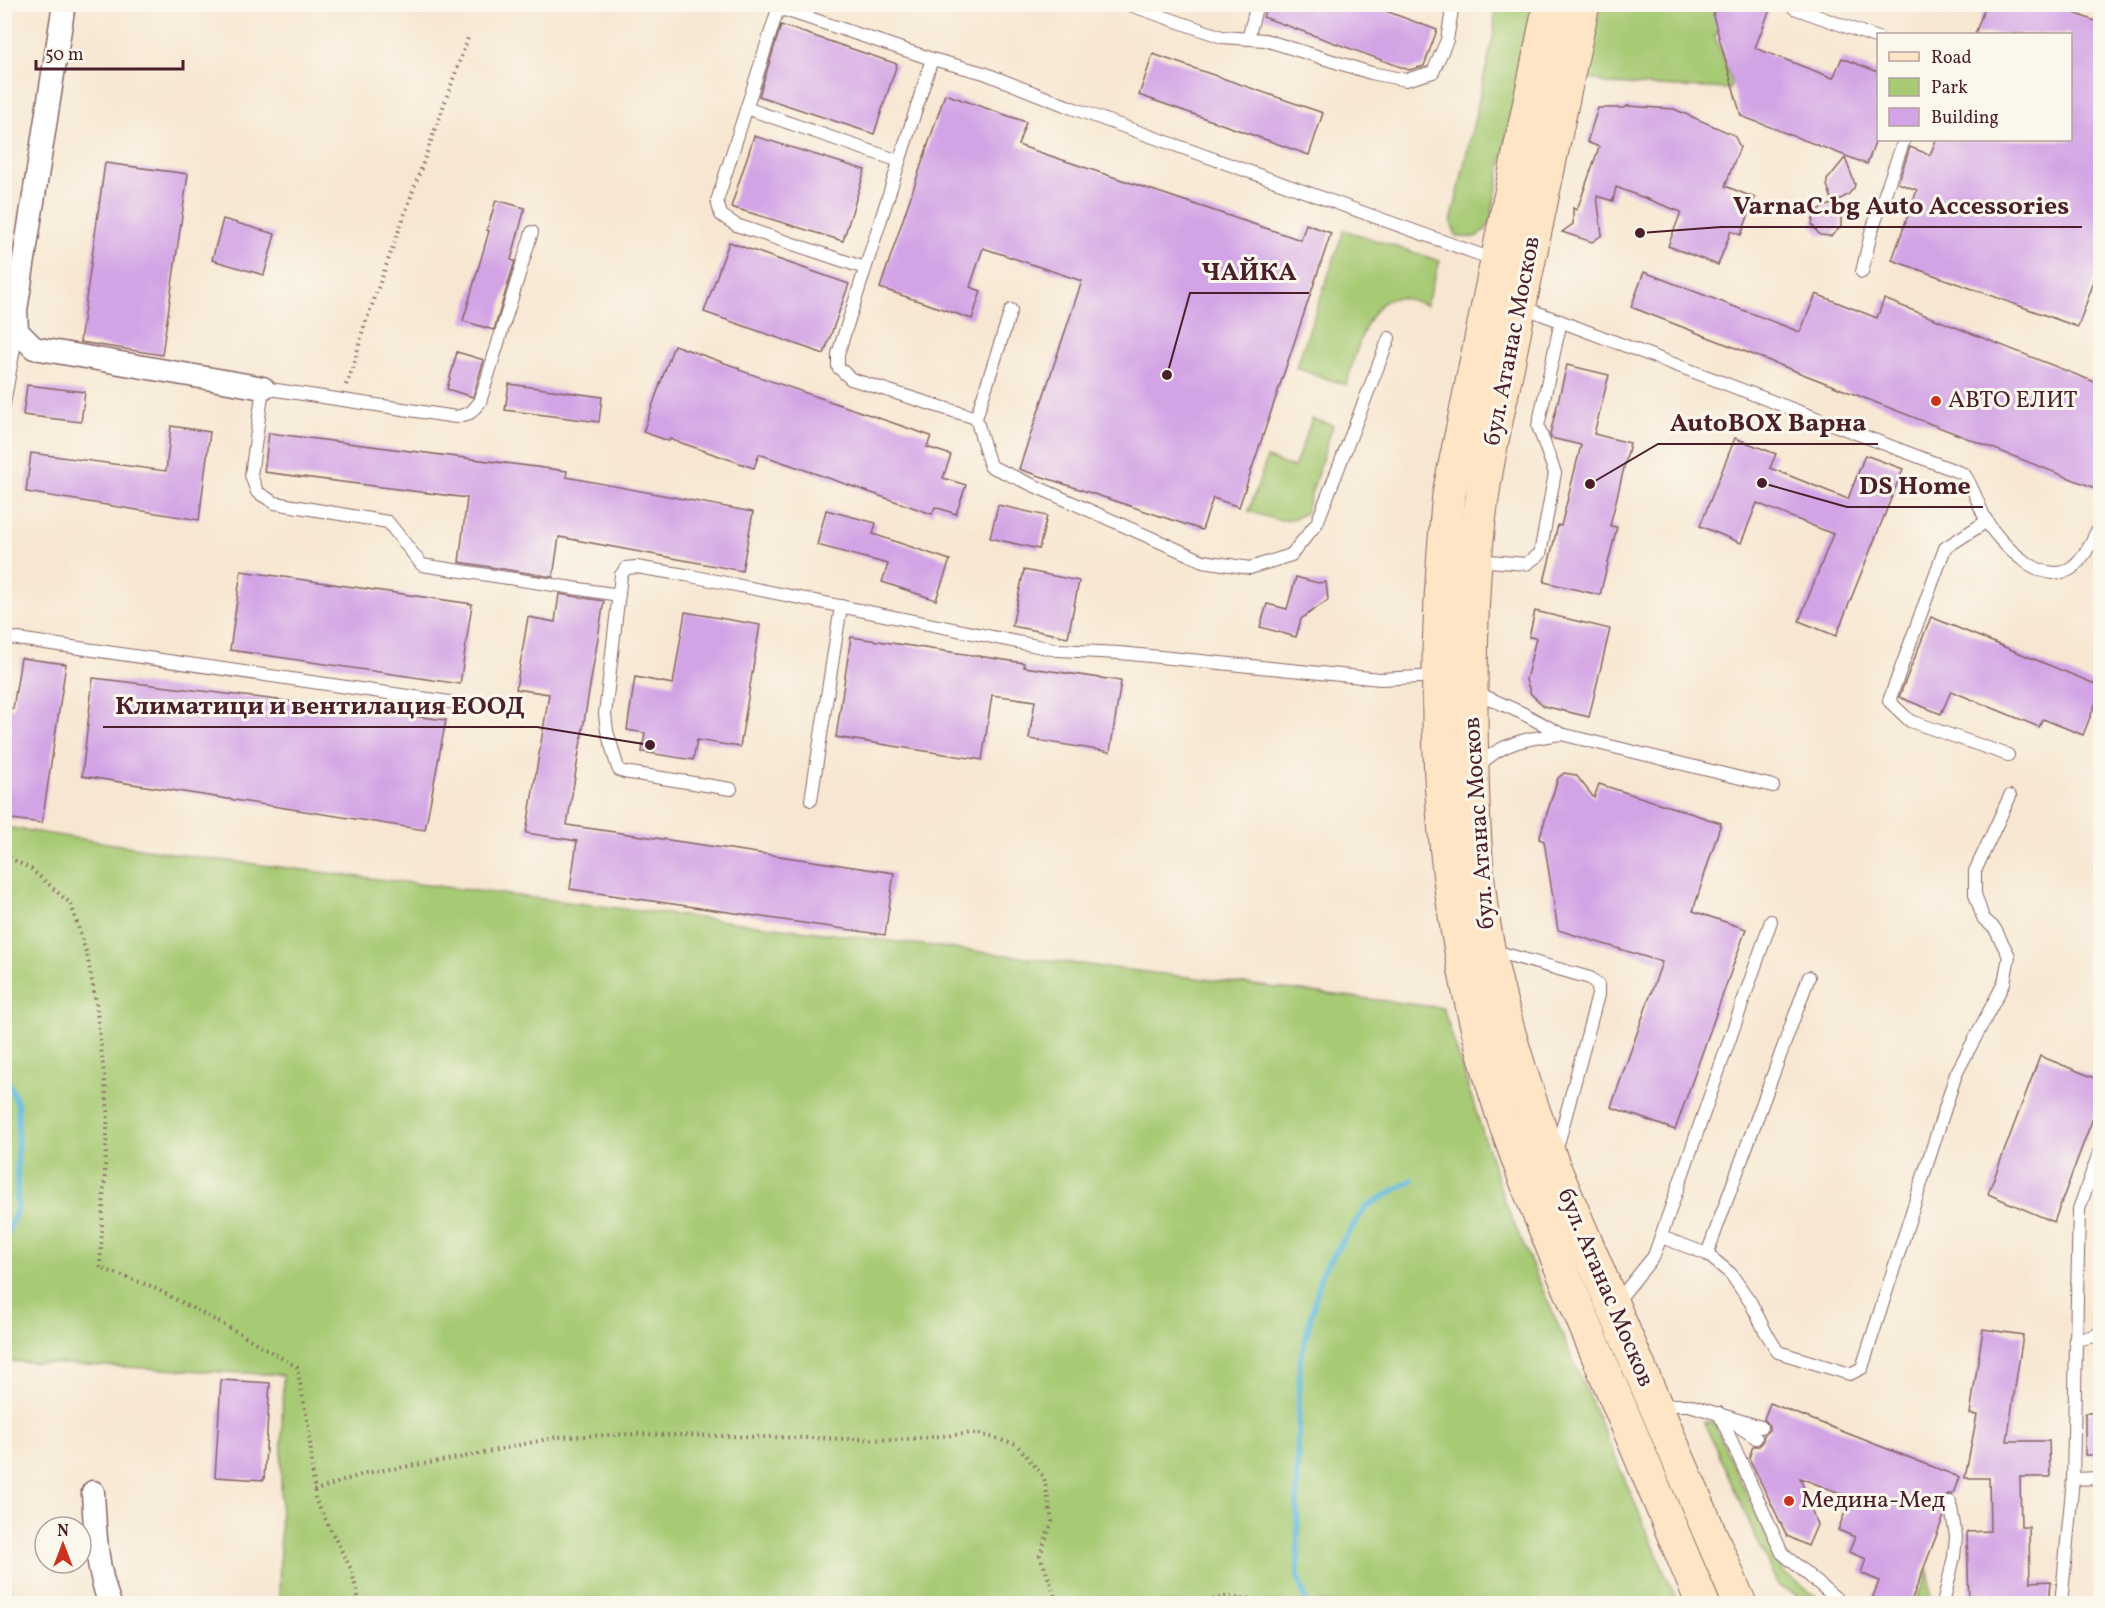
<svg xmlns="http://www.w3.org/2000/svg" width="2105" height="1608" font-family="Vollkorn,serif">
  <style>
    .green { fill: #a7ca74; stroke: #787450; stroke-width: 1.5 }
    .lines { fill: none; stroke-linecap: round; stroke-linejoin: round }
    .stream { stroke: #5ab7d8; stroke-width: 6 }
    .building { fill: #d2a3e5 }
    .service-casing { stroke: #876565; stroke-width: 14 }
    .minor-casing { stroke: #876565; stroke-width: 25 }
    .secondary-casing { stroke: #876565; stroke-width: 35 }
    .path { stroke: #876565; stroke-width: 4; stroke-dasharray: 1.5 4.5; stroke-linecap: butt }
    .service { stroke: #fff; stroke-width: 12 }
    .minor { stroke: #fff; stroke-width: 22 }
    .secondary { stroke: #fde5c5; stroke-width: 33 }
    .poi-dot { fill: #c8321e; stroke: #fbf7ec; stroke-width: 2 }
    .labels { text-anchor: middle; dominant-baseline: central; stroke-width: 6; stroke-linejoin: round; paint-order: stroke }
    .street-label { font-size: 24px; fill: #4a1f2b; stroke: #fbf7ec }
    .poi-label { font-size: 24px; fill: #4a1f2b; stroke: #fbf7ec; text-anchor: start }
    .leader { fill: none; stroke: #4a1f2b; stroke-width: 2 }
    .callout-dot { fill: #4a1f2b; stroke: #fbf7ec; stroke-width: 2 }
    .callout-label { font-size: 26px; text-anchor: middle; font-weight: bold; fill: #4a1f2b; stroke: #fbf7ec; stroke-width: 6; stroke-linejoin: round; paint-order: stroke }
  </style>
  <rect width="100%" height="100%" fill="#fbf7ec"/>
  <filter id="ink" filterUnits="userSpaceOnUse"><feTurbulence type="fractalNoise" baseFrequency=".0167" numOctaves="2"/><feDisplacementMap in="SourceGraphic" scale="12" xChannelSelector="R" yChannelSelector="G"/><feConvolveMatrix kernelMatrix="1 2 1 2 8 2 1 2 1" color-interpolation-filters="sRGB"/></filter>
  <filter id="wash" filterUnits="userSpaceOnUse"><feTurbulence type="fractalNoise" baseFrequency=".008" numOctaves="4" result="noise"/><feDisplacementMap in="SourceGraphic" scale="24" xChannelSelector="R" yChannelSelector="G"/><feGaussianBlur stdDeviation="1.35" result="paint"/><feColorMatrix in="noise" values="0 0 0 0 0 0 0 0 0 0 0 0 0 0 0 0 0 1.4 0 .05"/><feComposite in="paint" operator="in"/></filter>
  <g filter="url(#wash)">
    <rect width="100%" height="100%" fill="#f7e7d2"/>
    <g class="green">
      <path d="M1495,5h37l-42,219c-12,15 -16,15 -34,12l-5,-13 43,-190z"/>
      <polygon points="1601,5 1728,5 1715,37 1731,80 1730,89 1608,84 1588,77 1592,42"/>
      <path d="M1344,230l96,31 -14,44c-9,-3 -22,-9 -32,-7 -28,4 -40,63 -48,87l-50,-17z"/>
      <path d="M1312,419l21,6 -28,88c-19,13 -36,5 -56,-2l18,-53 27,10z"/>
      <polygon points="5,827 204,858 1443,1008 1504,1200 1678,1603 279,1603 283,1375 5,1361"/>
      <polygon points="1704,1422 1713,1422 1783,1572 1825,1603 1812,1603 1778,1586"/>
      <polygon points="1929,1569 1930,1603 1915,1603"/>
    </g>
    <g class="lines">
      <g class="stream">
        <polyline points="4,997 4,998"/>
        <polyline points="4,1072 18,1105 17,1209 4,1241"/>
        <polyline points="4,1582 14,1604"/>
        <polyline points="1307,1604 1298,1576 1297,1477 1300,1361 1322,1272 1366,1207 1412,1180"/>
      </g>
    </g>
    <g id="blocks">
      <g class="building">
        <polygon points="1267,4 1367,4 1437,30 1424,66 1409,70 1263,17"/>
        <polygon points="1717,4 1772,4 1755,48 1833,78 1842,58 1878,72 1878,135 1867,164 1741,116 1713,16"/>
        <polygon points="1986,4 2051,4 2100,23 2100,264 2078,327 1892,260 1917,190 1898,183 1910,147 1930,155 1936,140 2070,140 2070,34 1975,34"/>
        <polygon points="781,25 897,64 874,134 759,96"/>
        <polygon points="1153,54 1323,113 1309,155 1139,95"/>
        <polygon points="945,94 1026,122 1018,145 1301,240 1306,224 1331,233 1239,507 1213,498 1202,530 1019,469 1082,281 983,248 970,287 981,291 972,319 880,288"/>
        <polygon points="1627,106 1674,109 1734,135 1740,147 1725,186 1755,198 1741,235 1731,231 1718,265 1668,246 1681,212 1616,187 1613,201 1597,196 1602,235 1592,242 1562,232 1573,224 1573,208 1577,210 1599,147 1587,142 1598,108 1625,108"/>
        <polygon points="754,136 865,170 843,241 731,207"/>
        <polygon points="1845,158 1855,184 1854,188 1848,195 1833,203 1827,185 1827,180"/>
        <polygon points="105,163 188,174 162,355 80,342"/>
        <polygon points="496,200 525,208 511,260 515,261 494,330 463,321 489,231 487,230"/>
        <polygon points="1834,203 1841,218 1841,227 1831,236 1820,235 1814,228 1812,224 1814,215 1818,210"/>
        <polygon points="223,219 275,234 264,275 212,260"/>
        <polygon points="729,242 849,284 824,354 704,312"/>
        <polygon points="1644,272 1800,332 1816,294 1877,318 1884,299 2100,384 2100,490 1631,307"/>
        <polygon points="674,345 739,368 739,370 931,436 927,447 951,455 943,478 966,485 956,514 935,507 932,514 759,454 754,468 670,439 669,441 643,432"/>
        <polygon points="457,352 484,360 473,397 447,389"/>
        <polygon points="1567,365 1609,375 1594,434 1630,443 1610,526 1617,527 1600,595 1544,582 1558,525 1561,526 1581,445 1551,438 1550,434"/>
        <polygon points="509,384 602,397 599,422 505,410"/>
        <polygon points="27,385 85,392 81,422 23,415"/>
        <polygon points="171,426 210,432 199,520 26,492 31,453 166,471"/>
        <polygon points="269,433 567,471 566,477 753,512 742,571 559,537 553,577 459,562 467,498 264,472"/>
        <polygon points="1735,438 1776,454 1770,468 1848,499 1865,455 1903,469 1836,636 1799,621 1833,534 1757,503 1741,543 1700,526"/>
        <polygon points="998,505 1047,516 1039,549 990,538"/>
        <polygon points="826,510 876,523 873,534 950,560 936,600 882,582 888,564 817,545"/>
        <polygon points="1024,570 1079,581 1068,637 1012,626"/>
        <polygon points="241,571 472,604 460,684 230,650"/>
        <polygon points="1296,577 1318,583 1326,582 1328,600 1301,619 1296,637 1260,627 1267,604 1287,609"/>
        <polygon points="559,594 604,601 567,825 894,873 885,935 570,889 577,841 526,833 549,694 516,689 528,617 555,622"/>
        <polygon points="1535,611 1610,629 1589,717 1544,706 1531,694 1526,680 1536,638 1529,637"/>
        <polygon points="685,612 760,625 740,747 697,740 693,760 642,752 645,733 627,730 635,677 673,684"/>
        <polygon points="1931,617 2100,686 2100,692 2083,735 2043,719 2039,727 1951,691 1941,714 1899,697"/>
        <polygon points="851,637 1024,663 1024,667 1121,681 1110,752 1029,739 1035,701 992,695 982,760 836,737"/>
        <polygon points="21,658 66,664 42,823 4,818 4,707 13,709"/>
        <polygon points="93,678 446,720 425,830 82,776"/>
        <polygon points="1564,773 1576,775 1594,798 1599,784 1721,823 1693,911 1746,929 1675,1130 1611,1107 1662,962 1558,930 1544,841 1539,839 1558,778"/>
        <polygon points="2040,1056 2100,1080 2100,1099 2054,1222 1988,1194"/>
        <polygon points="1983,1329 2023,1335 2007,1441 2049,1441 2050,1477 2020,1477 2021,1527 2029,1527 2030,1582 2051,1581 2049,1604 1969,1604 1967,1532 1990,1531 1989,1478 1965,1478 1977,1415 1970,1414"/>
        <polygon points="221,1380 270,1383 264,1480 215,1477"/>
        <polygon points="1770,1403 1959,1477 1953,1494 1948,1494 1943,1499 1944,1516 1910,1604 1870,1604 1879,1581 1861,1573 1866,1559 1849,1552 1855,1537 1838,1530 1851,1497 1800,1478 1817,1525 1808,1546 1787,1536 1749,1458 1753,1446 1759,1446 1762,1443 1764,1435 1769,1430 1769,1425 1764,1419"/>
        <rect x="2085" y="1413" width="15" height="42"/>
      </g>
    </g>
  </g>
  <g filter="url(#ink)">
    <use href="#blocks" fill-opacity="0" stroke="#876565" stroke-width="1.5"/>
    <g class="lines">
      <g class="service-casing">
        <g id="service">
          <polyline points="1127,4 1222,37 1265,40 1371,73 1406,80 1433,72 1447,40 1453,4"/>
          <polyline points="1794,8 1878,38"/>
          <polyline points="1248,39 1257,4"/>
          <polyline points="746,108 899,161"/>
          <polyline points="532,232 480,402 470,413 456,417 263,388 251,475 257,492 275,503 388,522 422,565 619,595"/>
          <polyline points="865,268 736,225 721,215 717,201 777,12 785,10 932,59"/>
          <polyline points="1862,272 1871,233 1904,140"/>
          <path d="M1520,306l444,168c10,14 14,31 22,46 13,23 57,68 86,48 13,-10 20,-28 28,-43"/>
          <polyline points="1389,338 1317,523 1291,555 1250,568 1203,561 990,466 976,418 851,379 838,367 838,354 932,59 984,73 1072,108 1495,260"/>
          <polyline points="4,404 17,331"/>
          <polyline points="976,418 1011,310"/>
          <polyline points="1987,521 1945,548 1889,701 1910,721 2008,755"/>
          <polyline points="1476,560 1526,564 1540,554 1555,473 1538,426 1561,321"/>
          <polyline points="4,637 463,704"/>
          <polyline points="1473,691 1522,713 1561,734 1773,786"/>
          <path d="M1478,767c22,-25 52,-29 83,-33"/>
          <polyline points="731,789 624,772 619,770 617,765 607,731 605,714 621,575 626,568 636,567 686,575 1057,650 1120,653 1380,679 1438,676"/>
          <polyline points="811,800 841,606"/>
          <polyline points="1491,950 1590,978 1598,985 1598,995 1556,1152"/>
          <polyline points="1661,1237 1707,1254 1731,1274 1751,1303 1765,1331 1778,1352 1850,1374 1862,1368 1956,1074 2004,983 2009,956 1995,929 1983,918 1975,894 1975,871 2010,796"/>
          <polyline points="1707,1254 1809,977"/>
          <polyline points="1616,1303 1654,1256 1771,921"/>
          <polyline points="2075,1340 2095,1336 2100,1332"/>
          <polyline points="1659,1405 1689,1405 1761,1427"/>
          <polyline points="1719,1413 1782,1553 1843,1604"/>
          <polyline points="1732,1422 1756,1438"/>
          <polyline points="2073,1479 2100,1478"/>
          <polyline points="1943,1604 1954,1557 1956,1536 1950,1502"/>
          <polyline points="2061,1604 2073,1479 2079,1209 2100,1150"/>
        </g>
      </g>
      <g class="minor-casing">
        <g id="minor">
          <polyline points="64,4 16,310 17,331 34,348 263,388"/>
          <path d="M93,1492c2,38 3,76 17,112"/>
        </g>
      </g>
      <g class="secondary-casing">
        <g id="secondary">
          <path d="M1550,4l-101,490c-19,187 -15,377 35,559 25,94 64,183 101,272 40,93 79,186 118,279"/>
          <path d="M1583,4c-25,119 -51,237 -74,355 -9,46 -21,93 -27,140 -11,73 -11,146 -11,219 1,65 2,131 11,196 13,84 41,171 71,251l187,439"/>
        </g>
      </g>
      <g class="path">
        <polyline points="346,385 353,368 363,330 468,38"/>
        <polyline points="4,855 31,869 71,904 87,955 96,1002 108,1111 100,1268 151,1286 241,1334 297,1367 309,1430 315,1499 351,1569 360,1604"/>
        <polyline points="314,1491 366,1473 459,1458 557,1437 635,1434 896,1440 976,1433 1016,1444 1044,1477 1052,1521 1040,1555 1058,1604"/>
        <polyline points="1189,1604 1225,1597 1284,1601 1305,1597"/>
      </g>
      <use href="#service" class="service"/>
      <use href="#minor" class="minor"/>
      <use href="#secondary" class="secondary"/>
    </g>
  </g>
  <g class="poi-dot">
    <circle cx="1936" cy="401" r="6"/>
    <circle cx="1789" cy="1501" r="6"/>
  </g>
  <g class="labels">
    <g class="street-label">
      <text transform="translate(1513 341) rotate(-79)">бул. Атанас Москов</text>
      <text transform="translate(1480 823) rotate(-94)">бул. Атанас Москов</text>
      <text transform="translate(1605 1288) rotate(67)">бул. Атанас Москов</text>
    </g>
    <g class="poi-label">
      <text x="1948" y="401">АВТО ЕЛИТ</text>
      <text x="1801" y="1501">Медина-Мед</text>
    </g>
  </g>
  <path class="leader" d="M1640 233L1721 227H2082M1167 375L1190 293H1309M1590 484L1658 444H1878M1762 483L1847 507H1983M650 745L537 727H103"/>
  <g class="callout-dot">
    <circle cx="1640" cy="233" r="6"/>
    <circle cx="1167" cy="375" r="6"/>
    <circle cx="1590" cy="484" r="6"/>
    <circle cx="1762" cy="483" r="6"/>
    <circle cx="650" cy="745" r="6"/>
  </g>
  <g class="callout-label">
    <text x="1901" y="214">VarnaC.bg Auto Accessories</text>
    <text x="1249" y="280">ЧАЙКА</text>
    <text x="1768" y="431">AutoBOX Варна</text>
    <text x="1915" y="494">DS Home</text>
    <text x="320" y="714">Климатици и вентилация ЕООД</text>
  </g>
  <rect width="2105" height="1608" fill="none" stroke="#fbf7ec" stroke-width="24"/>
  <rect x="1877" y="33" width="195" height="108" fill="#fbf7ec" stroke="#b4a19f" stroke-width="1.5"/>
  <rect x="1889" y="52" width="30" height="9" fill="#fde5c5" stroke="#b4a19f" stroke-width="1.5"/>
  <text x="1931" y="63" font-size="18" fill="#4a1f2b">Road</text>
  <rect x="1889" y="78" width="30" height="18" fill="#a7ca74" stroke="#b4a19f" stroke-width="1.5"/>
  <text x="1931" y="93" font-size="18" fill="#4a1f2b">Park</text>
  <rect x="1889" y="108" width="30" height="18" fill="#d2a3e5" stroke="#b4a19f" stroke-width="1.5"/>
  <text x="1931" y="123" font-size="18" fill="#4a1f2b">Building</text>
  <g transform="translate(63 1545)"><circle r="28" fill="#fbf7ec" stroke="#b4a19f" stroke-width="1.5"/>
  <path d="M0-4.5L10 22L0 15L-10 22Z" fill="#c8321e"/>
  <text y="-9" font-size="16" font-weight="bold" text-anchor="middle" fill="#4a1f2b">N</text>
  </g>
  <path d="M36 60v9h147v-9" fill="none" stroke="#4a1f2b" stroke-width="3"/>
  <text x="45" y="60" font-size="18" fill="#4a1f2b" stroke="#fbf7ec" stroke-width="4.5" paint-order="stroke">50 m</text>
</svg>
